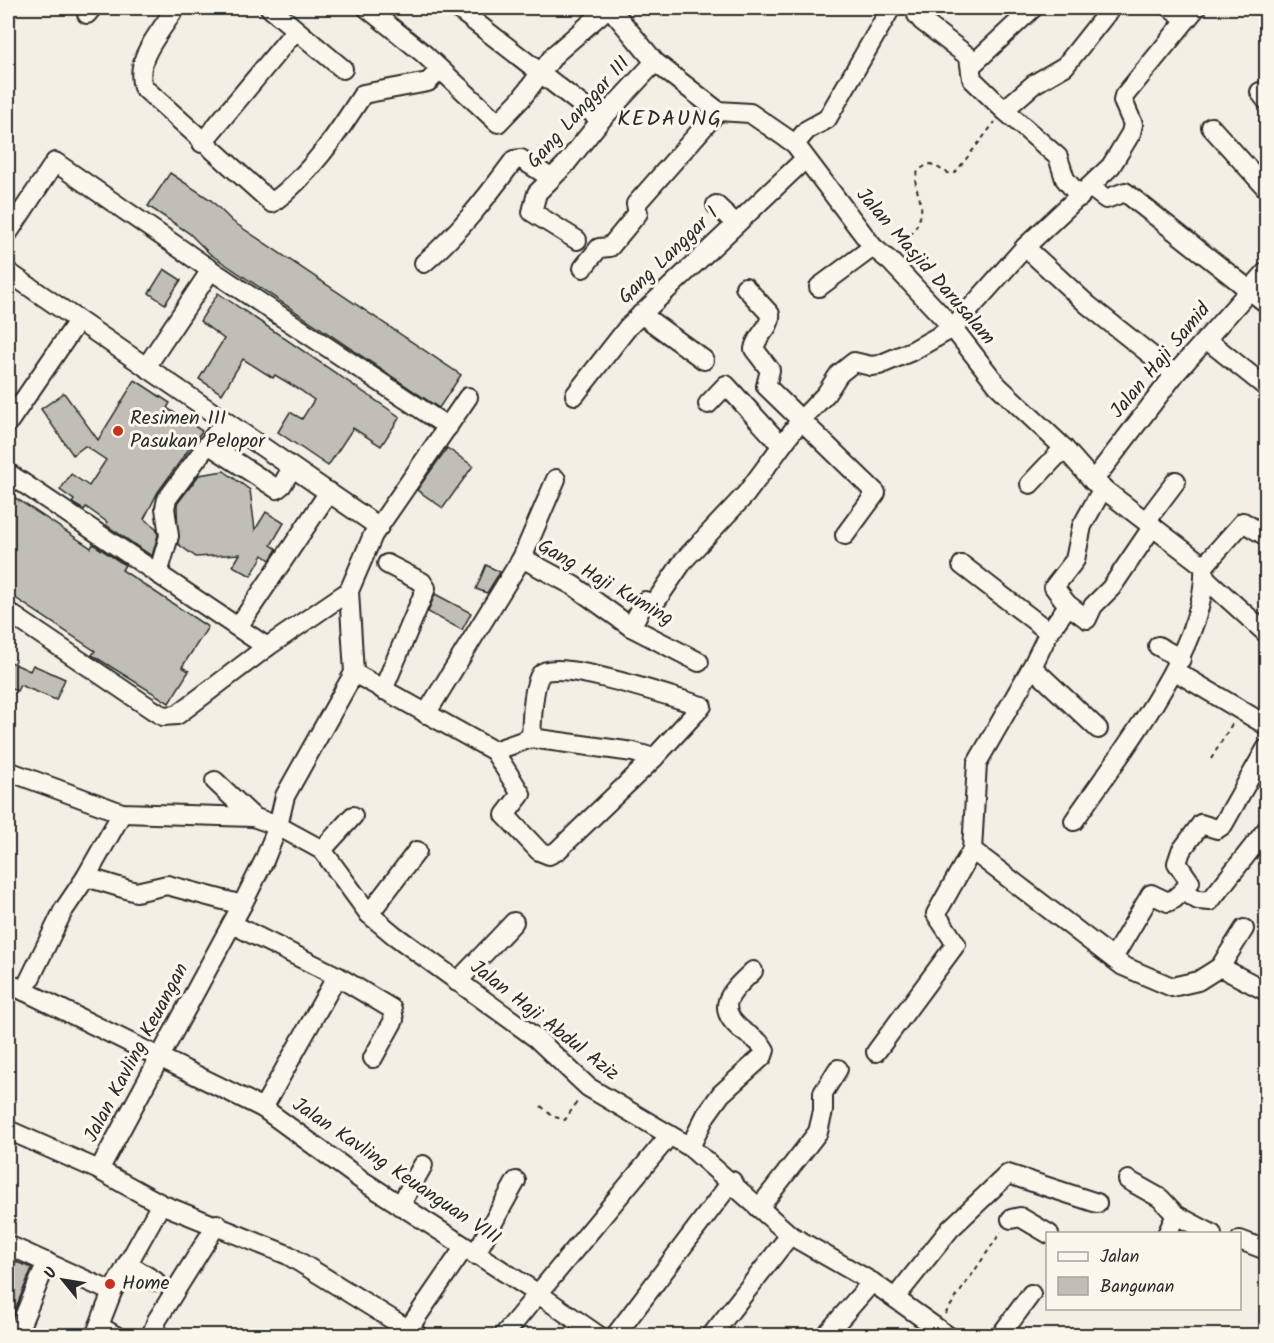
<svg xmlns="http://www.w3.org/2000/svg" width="1274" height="1343" font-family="Kalam,sans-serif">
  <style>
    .building { fill: #c0beb6; stroke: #2b2b2b; stroke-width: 1.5 }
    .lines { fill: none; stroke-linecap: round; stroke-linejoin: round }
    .minor-casing { stroke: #2b2b2b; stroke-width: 22 }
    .path { stroke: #2b2b2b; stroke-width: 2; stroke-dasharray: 4.5 4.5; stroke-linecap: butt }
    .minor { stroke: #fbf7ec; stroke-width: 18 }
    .poi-dot { fill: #c8321e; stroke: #fbf7ec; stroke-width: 2 }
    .labels { text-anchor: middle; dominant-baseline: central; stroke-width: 6; stroke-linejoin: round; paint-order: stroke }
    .street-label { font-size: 20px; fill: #2b2b2b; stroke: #fbf7ec }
    .poi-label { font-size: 20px; fill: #2b2b2b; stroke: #fbf7ec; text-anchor: start }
    .quarter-label { font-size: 22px; letter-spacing: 1.5px; fill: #2b2b2b; stroke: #fbf7ec }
  </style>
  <rect width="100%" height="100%" fill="#f3efe4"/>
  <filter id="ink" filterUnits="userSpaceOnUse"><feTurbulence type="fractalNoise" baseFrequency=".0167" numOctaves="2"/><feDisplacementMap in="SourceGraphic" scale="12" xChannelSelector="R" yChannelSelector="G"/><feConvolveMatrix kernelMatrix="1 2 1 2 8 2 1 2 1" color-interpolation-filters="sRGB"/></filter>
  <g filter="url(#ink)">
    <g class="building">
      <polygon points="170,173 211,200 232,221 461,375 439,408 210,254 189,233 148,206"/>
      <polygon points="164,269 181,280 165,304 149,293"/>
      <polygon points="218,293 400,417 381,446 353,428 328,466 278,432 290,412 302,419 314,400 300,390 275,375 273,378 243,359 222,394 199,379 224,339 200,321"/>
      <polygon points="135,380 170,403 167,408 202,431 158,492 144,519 156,528 158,535 152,556 106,525 107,522 86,507 84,510 72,503 74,500 60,490 71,474 89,486 106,460 85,446 73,455 41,409 64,393 98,440"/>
      <polygon points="447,448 473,466 443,508 417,490"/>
      <polygon points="224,471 250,490 255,530 266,512 284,523 271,545 277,549 270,560 263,555 251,576 233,566 240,554 196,557 178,544 177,504 199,475"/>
      <polygon points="8,493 91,548 93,544 125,565 122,570 208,627 182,667 189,671 169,703 92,655 95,651 8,593"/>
      <polygon points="486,565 500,572 487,593 476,589"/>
      <polygon points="435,594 471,613 462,630 428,612"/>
      <polygon points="8,661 30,671 33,665 65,679 56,700 20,685 17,691 8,687"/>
      <polygon points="8,1259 32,1268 8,1327"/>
    </g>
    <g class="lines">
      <g class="minor-casing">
        <g id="minor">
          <path d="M175,8c-14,25 -41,49 -32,79l129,116c38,-28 66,-70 91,-109l65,-12 12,-12"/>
          <polyline points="270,8 343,69"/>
          <polyline points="367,8 423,53 498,123 521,99 555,54 608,8"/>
          <polyline points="457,8 601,120"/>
          <path d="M610,8l45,54 63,49 32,2 45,31 78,103 18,15 62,66 45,58 66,62 29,33 111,85c5,78 -87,191 -130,255"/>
          <polyline points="919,8 917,15 922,21 969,57 972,79 1004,110 1058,157 1065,179 1080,197"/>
          <polyline points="1171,8 1186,19"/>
          <polyline points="87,14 92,8"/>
          <polyline points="972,65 1033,8"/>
          <polyline points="1260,92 1266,100"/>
          <polyline points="1004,110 1034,84 1065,66 1111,8"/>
          <polyline points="1211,127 1266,188"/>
          <polyline points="202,143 295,31"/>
          <polyline points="795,144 807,130 827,119 891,8"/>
          <polyline points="1090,187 1106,199 1125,192 1266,303"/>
          <polyline points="716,205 736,224"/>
          <polyline points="8,233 55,162 211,270 448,427"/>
          <polyline points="577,240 532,212 537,193 565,165 601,120 655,62"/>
          <polyline points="1025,247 1088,305 1175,374"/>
          <path d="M424,263c35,-30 62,-65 90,-103l7,-1 30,19"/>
          <polyline points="583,268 599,248 610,247 638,213 636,204 718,111"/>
          <polyline points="8,272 379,527"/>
          <path d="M745,287l25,27c2,14 -14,21 -16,35l16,21 -4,16 110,107 -31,42"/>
          <polyline points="819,287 873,247"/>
          <polyline points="641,314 704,360"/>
          <polyline points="1207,340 1266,387"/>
          <polyline points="146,367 211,270"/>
          <polyline points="575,395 628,327 805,159"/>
          <polyline points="708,404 726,385 781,445"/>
          <polyline points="8,423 78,321"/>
          <polyline points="208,444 277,489 282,485 292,468"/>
          <polyline points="8,473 267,647"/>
          <polyline points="1093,481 1175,374 1266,272"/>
          <polyline points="1030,484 1064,448"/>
          <polyline points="1146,521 1176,481"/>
          <polyline points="522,558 574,586 631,627 699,662"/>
          <polyline points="962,565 1049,632"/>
          <polyline points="1204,566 1243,522 1266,536"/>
          <polyline points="158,574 169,536 165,508 167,499 225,421"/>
          <polyline points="1205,578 1266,633"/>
          <polyline points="1067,604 1087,619 1093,606 1111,588 1153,526"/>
          <polyline points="8,612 153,710 163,716 177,715 267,647 349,591"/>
          <polyline points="238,627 329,492"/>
          <polyline points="631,627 645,601 654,604 684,560 746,494 800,421 826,394 839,374 854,362 871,366 879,365 912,351 953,328 1025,247 1111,166 1131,133 1133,124 1123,101 1124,96 1196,8"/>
          <polyline points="1158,646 1181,659"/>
          <polyline points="1032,667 1098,729"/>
          <polyline points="1175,671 1266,725"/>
          <path d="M354,673l140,78 27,43 -16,21 34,36 10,4 8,-4 97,-93 48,-52c-24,-7 -147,-49 -161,-32 -9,12 -9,49 -10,64"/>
          <polyline points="383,690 426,588 422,582 387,564"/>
          <polyline points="426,714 522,558 556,479"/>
          <polyline points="494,751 531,738 633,752 654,758"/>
          <polyline points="8,771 122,813 253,817 278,826 322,850 369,914 394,935 536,1038 588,1087 690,1147 790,1235 872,1282 948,1336"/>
          <polyline points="215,781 253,817"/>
          <polyline points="322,850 353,816"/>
          <polyline points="972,850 1123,966 1172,987 1198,981 1220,967 1244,929"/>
          <polyline points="86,877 136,892 167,885 242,905"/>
          <polyline points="1183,891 1190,882 1177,863 1181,851 1201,824 1217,829 1223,825 1266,749"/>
          <polyline points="369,914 417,851"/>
          <polyline points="232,924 337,976 392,1009 394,1020 373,1058"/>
          <polyline points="1113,958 1151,894 1168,902 1174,899 1183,891 1198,900 1210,901 1266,830"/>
          <polyline points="1220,967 1266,991"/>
          <polyline points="457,982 514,922"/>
          <polyline points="8,983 263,1108 363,1181 537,1293 599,1336"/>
          <polyline points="24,991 63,911 86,877 122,813"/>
          <polyline points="876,1052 956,944 936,914 972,850 977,763 1032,667 1049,632 1067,607 1067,604 1054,587 1075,560 1082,526 1103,488"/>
          <polyline points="263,1108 337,976"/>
          <polyline points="8,1130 99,1170 161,1204 288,1255 419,1336"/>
          <path d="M690,1147l16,-32 15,-21 42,-38 2,-6c-5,-9 -14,-13 -22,-19 -31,-24 -11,-40 10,-60"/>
          <polyline points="99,1170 242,905 264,861 278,826 285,796 354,673 349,591 373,535 468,397"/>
          <polyline points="1128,1180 1160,1198 1176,1215 1212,1234"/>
          <polyline points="400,1206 423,1165"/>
          <polyline points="759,1208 818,1132 823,1111 823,1093 838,1069"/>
          <polyline points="1011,1219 1020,1217 1049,1234"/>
          <polyline points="1167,1234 1176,1215"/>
          <polyline points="1240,1240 1266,1250"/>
          <polyline points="8,1245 112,1292"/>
          <polyline points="475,1255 516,1181"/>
          <polyline points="127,1264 155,1281"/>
          <polyline points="895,1298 950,1229 1008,1174 1097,1203"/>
          <polyline points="99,1326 116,1336"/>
          <polyline points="409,1328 464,1248"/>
          <polyline points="16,1336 47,1262"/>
          <polyline points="95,1336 112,1292 161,1204"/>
          <polyline points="151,1336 157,1320 217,1224"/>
          <polyline points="503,1336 669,1136"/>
          <polyline points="615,1336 732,1181"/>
          <polyline points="711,1336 790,1235"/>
          <polyline points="825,1336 872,1282"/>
          <polyline points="1000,1336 1031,1294"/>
        </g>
      </g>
      <g class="path">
        <path d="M900,250c8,-12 19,-23 21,-38 3,-17 -20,-39 10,-48l17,9h7l40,-51"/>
        <polyline points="1211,759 1232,724"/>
        <polyline points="541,1106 552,1116 565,1120 579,1099"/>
        <polyline points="945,1314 1001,1232"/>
      </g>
      <use href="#minor" class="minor"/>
    </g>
  </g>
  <g class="poi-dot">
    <circle cx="118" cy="431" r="6"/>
    <circle cx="110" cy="1284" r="6"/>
  </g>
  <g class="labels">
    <g class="street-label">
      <text transform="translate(579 113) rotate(-48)">Gang Langgar III</text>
      <text transform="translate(669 256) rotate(-44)">Gang Langgar I</text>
      <text transform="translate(925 267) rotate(49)">Jalan Masjid Darusalam</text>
      <text transform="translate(1161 361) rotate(-50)">Jalan Haji Samid</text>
      <text transform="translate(605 583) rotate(30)">Gang Haji Kuming</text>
      <text transform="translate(544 1021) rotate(38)">Jalan Haji Abdul Aziz</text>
      <text transform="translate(137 1053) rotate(-62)">Jalan Kavling Keuangan</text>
      <text transform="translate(396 1172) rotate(34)">Jalan Kavling Keuanguan VIII</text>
    </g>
    <g class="poi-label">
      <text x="130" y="419">Resimen III<tspan x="130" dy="23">Pasukan Pelopor</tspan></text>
      <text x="122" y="1284">Home</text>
    </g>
    <g class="quarter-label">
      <text x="670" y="119">KEDAUNG</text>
    </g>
  </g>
  <rect width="1274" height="1343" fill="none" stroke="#fbf7ec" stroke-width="30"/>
  <rect x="15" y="15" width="1244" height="1313" fill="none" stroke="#2b2b2b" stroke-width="2" filter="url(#ink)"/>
  <rect x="1046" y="1232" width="195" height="78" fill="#fbf7ec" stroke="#a8a59f" stroke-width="1.5"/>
  <rect x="1058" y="1252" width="30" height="9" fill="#fbf7ec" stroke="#a8a59f" stroke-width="1.5"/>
  <text x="1100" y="1262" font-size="18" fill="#2b2b2b">Jalan</text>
  <rect x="1058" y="1277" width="30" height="18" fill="#c0beb6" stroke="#a8a59f" stroke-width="1.5"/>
  <text x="1100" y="1292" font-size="18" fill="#2b2b2b">Bangunan</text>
  <g transform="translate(63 1280) rotate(300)" stroke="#fbf7ec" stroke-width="4.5" paint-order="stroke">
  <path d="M0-4.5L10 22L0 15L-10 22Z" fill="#2b2b2b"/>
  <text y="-9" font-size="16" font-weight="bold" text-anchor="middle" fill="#2b2b2b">U</text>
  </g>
</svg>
